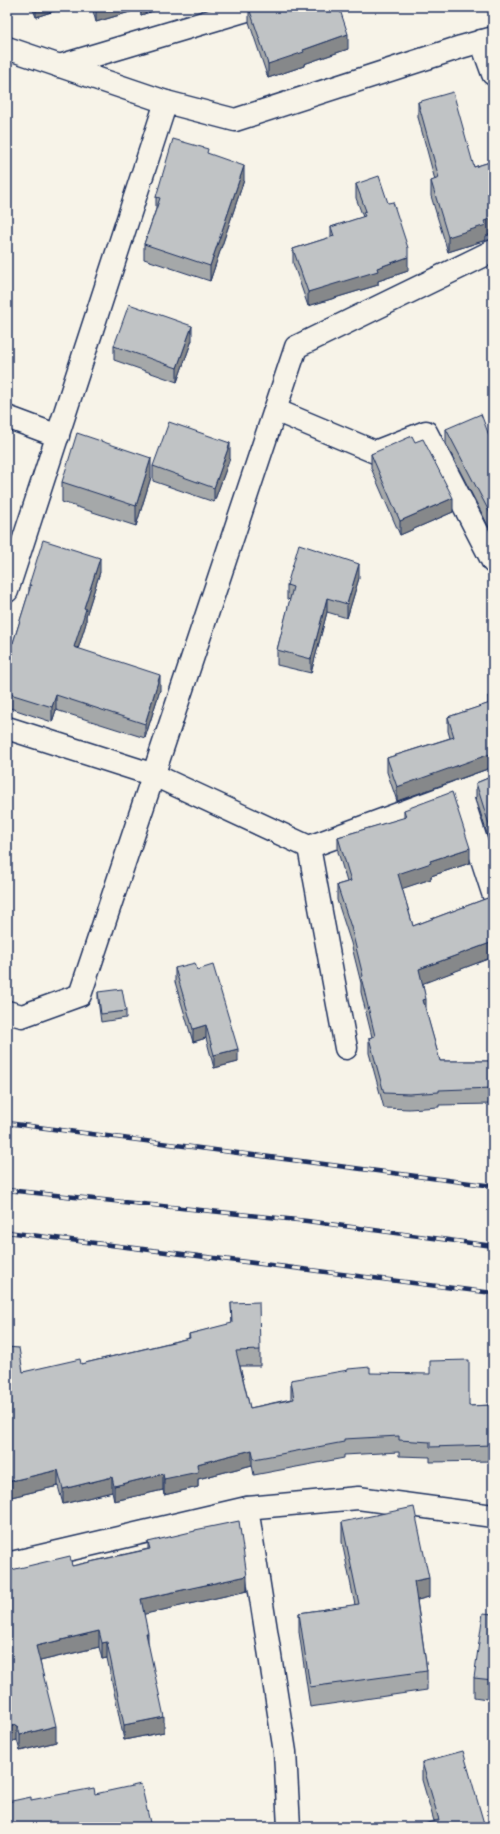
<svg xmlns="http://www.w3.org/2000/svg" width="500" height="1834" font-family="Mynerve,sans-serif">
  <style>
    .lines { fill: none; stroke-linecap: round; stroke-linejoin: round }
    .minor-casing { stroke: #1b2f5e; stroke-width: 25 }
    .minor { stroke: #f7f3e8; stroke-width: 22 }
    .rail-casing { stroke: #1b2f5e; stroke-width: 4.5 }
    .rail { stroke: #f7f3e8; stroke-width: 3; stroke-dasharray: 9; stroke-linecap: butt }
    .wall { fill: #a5a8a9; stroke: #1b2f5e }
    .shaded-wall { fill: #86888a; stroke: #1b2f5e }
    .building { fill: #c0c3c5; stroke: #1b2f5e }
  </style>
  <rect width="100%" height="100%" fill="#f7f3e8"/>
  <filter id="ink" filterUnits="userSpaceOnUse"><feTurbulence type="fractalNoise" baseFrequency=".025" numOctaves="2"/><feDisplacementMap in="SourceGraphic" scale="8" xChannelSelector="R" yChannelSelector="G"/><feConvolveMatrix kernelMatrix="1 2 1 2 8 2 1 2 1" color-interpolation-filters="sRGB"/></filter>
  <g filter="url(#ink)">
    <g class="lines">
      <g class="minor-casing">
        <g id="minor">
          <polyline points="481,41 493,74"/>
          <polyline points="7,48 166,102 235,120 461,47 493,38"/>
          <polyline points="59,66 257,7"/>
          <polyline points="275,410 375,452 426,432 493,562"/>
          <polyline points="7,417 58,436"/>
          <polyline points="7,591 166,102"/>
          <polyline points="7,728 154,775 309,847 493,779"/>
          <polyline points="460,791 493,893"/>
          <polyline points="309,847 346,1048"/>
          <polyline points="7,1012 22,1016 80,995 296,347 493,251"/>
          <polyline points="247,1508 285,1752 289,1827"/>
          <polyline points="7,1564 247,1508 358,1498 493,1516"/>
        </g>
      </g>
      <use href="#minor" class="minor"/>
      <g class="rail-casing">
        <g id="rail">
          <polyline points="7,1123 493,1186"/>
          <polyline points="7,1190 307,1221 493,1246"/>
          <polyline points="7,1232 493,1293"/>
        </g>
      </g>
      <use href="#rail" class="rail"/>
    </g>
    <g class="wall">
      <polygon points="32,7 66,7 36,17"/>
      <polygon points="92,7 165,7 141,15 140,9 96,22"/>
      <polygon points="249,8 348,49 304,64 304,66 268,78 249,22"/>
      <polygon points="418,102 474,167 493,161 493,233 486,236 486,240 448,252 431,196 431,181 435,180 418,117"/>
      <polygon points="208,154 244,180 210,281 144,259 144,244 156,209 156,197"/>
      <polygon points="356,184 408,271 378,281 378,285 308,306 293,263 293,249 331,237 331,227 363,217 356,198"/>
      <polygon points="192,340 177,382 114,360 114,346"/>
      <polygon points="446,429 493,446 493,535 446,444"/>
      <polygon points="415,442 453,512 400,535 371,468 371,454"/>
      <polygon points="230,458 214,502 153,481 153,466"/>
      <polygon points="151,477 136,526 62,502 62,482"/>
      <polygon points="100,572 86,616 86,623 78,649 160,690 145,738 56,710 52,722 7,707 7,642 13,643 29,592 29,585"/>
      <polygon points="359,578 347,618 327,612 311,673 277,665 277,650 290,600 287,599 287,585"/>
      <polygon points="493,695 493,767 397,801 387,772 387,758 450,738 448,731 448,717 488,704 488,696"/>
      <polygon points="493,776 493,852 476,799 476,783"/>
      <polygon points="404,810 470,863 431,876 431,879 402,888 413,926 493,896 493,957 423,983 426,1012 440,1061 493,1061 493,1104 439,1105 439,1107 409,1109 384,1108 369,1053 369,1038 372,1037 361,992 361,983 351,943 337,900 337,885 347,882 338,852 338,837 404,818"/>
      <polygon points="175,968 197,970 238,1062 214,1068 206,1038 193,1042 175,982"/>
      <polygon points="98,992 126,1011 126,1018 101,1022 98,1000"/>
      <polygon points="231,1303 260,1350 260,1366 240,1366 250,1408 291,1399 291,1380 370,1373 469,1406 493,1405 493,1461 430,1462 430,1457 399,1456 399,1452 344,1455 344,1458 254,1475 252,1465 198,1479 198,1487 164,1495 163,1490 114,1501 112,1492 63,1504 58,1486 7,1498 7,1347 23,1372 81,1364 189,1338 189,1334 232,1324"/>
      <polygon points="342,1522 429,1597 417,1600 427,1671 427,1690 310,1707 299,1632 299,1613 355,1605 342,1542"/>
      <polygon points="148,1542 247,1591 144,1614 148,1644 164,1732 124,1740 107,1658 102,1659 99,1647 40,1661 56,1742 20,1751 17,1740 7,1743 72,1566 148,1549"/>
      <polygon points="493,1614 493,1700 474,1697 474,1678"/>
      <polygon points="422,1762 485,1827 434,1821 422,1780"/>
    </g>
    <g class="shaded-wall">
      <polygon points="36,7 66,7 36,17"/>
      <polygon points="96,7 140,7 140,9 96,22"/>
      <polygon points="141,7 165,7 141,15"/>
      <polygon points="348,34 348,49 304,64 304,66 268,78 268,64 303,50"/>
      <polygon points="244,166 244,180 210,281 210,266"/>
      <polygon points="493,218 493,233 486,236 486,240 448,252 448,237 484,221"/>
      <polygon points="408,257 408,271 378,281 378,285 308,306 308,292 377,268"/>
      <polygon points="192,326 192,340 177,382 177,368"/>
      <polygon points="230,443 230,458 214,502 214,488"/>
      <polygon points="151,458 151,477 136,526 136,506"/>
      <polygon points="453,498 453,512 400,535 400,521"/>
      <polygon points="100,558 100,572 86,616 86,623 74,662 74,647 84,608"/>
      <polygon points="359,564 359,578 347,618 347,604"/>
      <polygon points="327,598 327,612 311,673 311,659"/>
      <polygon points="160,675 160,690 145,738 145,724"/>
      <polygon points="56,695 56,710 52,722 52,707"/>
      <polygon points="492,748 493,748 493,767 397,801 397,787"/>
      <polygon points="470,848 470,863 431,876 431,879 398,890 398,874 430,861"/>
      <polygon points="493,942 493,957 419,985 419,969"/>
      <polygon points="426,999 426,1014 423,1000"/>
      <polygon points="206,1025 206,1038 193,1042 193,1029"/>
      <polygon points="238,1049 238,1062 214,1068 214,1055"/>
      <polygon points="252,1450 252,1465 198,1479 198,1487 164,1495 164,1479 197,1464"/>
      <polygon points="58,1470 58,1486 7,1498 7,1482"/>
      <polygon points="163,1474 163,1490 114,1501 114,1486"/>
      <polygon points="112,1477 112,1492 63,1504 63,1489"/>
      <polygon points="247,1576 247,1591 141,1615 141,1599"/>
      <polygon points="429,1578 429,1597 414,1601 414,1581"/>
      <polygon points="99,1631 99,1647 36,1662 36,1646"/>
      <polygon points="146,1633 148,1633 148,1649"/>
      <polygon points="107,1642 107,1658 102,1659 102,1643"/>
      <polygon points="164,1717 164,1732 124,1740 124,1725"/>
      <polygon points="17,1725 17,1740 7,1743 7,1727"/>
      <polygon points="56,1726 56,1742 20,1751 20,1735"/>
    </g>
    <g class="building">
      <polygon points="252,7 339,7 348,34 303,50 304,52 268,64 249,8"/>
      <polygon points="453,92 474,167 493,161 493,218 484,221 486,225 448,237 431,181 439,178 418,102"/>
      <polygon points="173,139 208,149 207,153 244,166 210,266 144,244 160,198 156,197"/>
      <polygon points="379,176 388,203 393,202 408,248 408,257 377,268 378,271 308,292 293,249 334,236 331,227 365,216 363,212 366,211 356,184"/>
      <polygon points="129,304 192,326 177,368 114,346"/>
      <polygon points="481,414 493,446 493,519 446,429"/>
      <polygon points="169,422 230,443 214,488 153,466"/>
      <polygon points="77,433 151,458 136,506 62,482"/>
      <polygon points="412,436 415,442 423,439 453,498 400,521 371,454"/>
      <polygon points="43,540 100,558 84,608 86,609 74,647 160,675 145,724 56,695 52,707 7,693 7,642 13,643 31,585 29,585"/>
      <polygon points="299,544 359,564 347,604 327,598 311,659 277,650 293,587 287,585"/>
      <polygon points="493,695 493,748 492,748 493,753 397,787 387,758 454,737 448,717 490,703 488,696"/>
      <polygon points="493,776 493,837 476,783"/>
      <polygon points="452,792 470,848 430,861 431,863 398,874 413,926 493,896 493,942 419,969 426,999 423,1000 440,1061 493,1061 493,1088 439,1090 439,1092 409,1094 384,1093 369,1038 375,1036 361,977 363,976 351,927 337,885 351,881 338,837 406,817 404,810"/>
      <polygon points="195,963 197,970 213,965 238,1049 214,1055 206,1025 193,1029 175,968"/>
      <polygon points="122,989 126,1011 101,1014 98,992"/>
      <polygon points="259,1302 260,1350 236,1351 250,1408 294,1399 291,1380 348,1370 348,1369 370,1367 370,1373 430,1374 430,1361 469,1360 469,1406 493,1405 493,1445 430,1447 430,1442 399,1440 399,1436 344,1439 344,1442 254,1459 252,1450 197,1464 198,1472 164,1479 163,1474 114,1486 112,1477 63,1489 58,1470 7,1482 7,1347 19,1348 23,1372 80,1359 81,1364 190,1338 189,1334 232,1323 231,1303"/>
      <polygon points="414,1507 429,1578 414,1581 427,1671 310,1687 299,1613 359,1604 342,1522"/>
      <polygon points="239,1521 247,1576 141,1599 148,1633 146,1633 164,1717 124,1725 107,1642 102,1643 99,1631 36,1646 56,1726 20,1735 17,1725 7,1727 7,1571 70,1556 72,1566 150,1549 148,1542 195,1531 195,1530"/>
      <polygon points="483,1613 493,1614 493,1680 474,1678"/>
      <polygon points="463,1751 485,1827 412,1827 439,1820 422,1762"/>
      <polygon points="141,1784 151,1827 7,1827 7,1802 31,1797 31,1800 94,1788 95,1794"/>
    </g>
  </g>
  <rect width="500" height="1834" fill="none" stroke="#f7f3e8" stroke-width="24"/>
  <rect x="12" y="12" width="476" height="1810" fill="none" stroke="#1b2f5e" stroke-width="1.5" filter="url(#ink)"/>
</svg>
